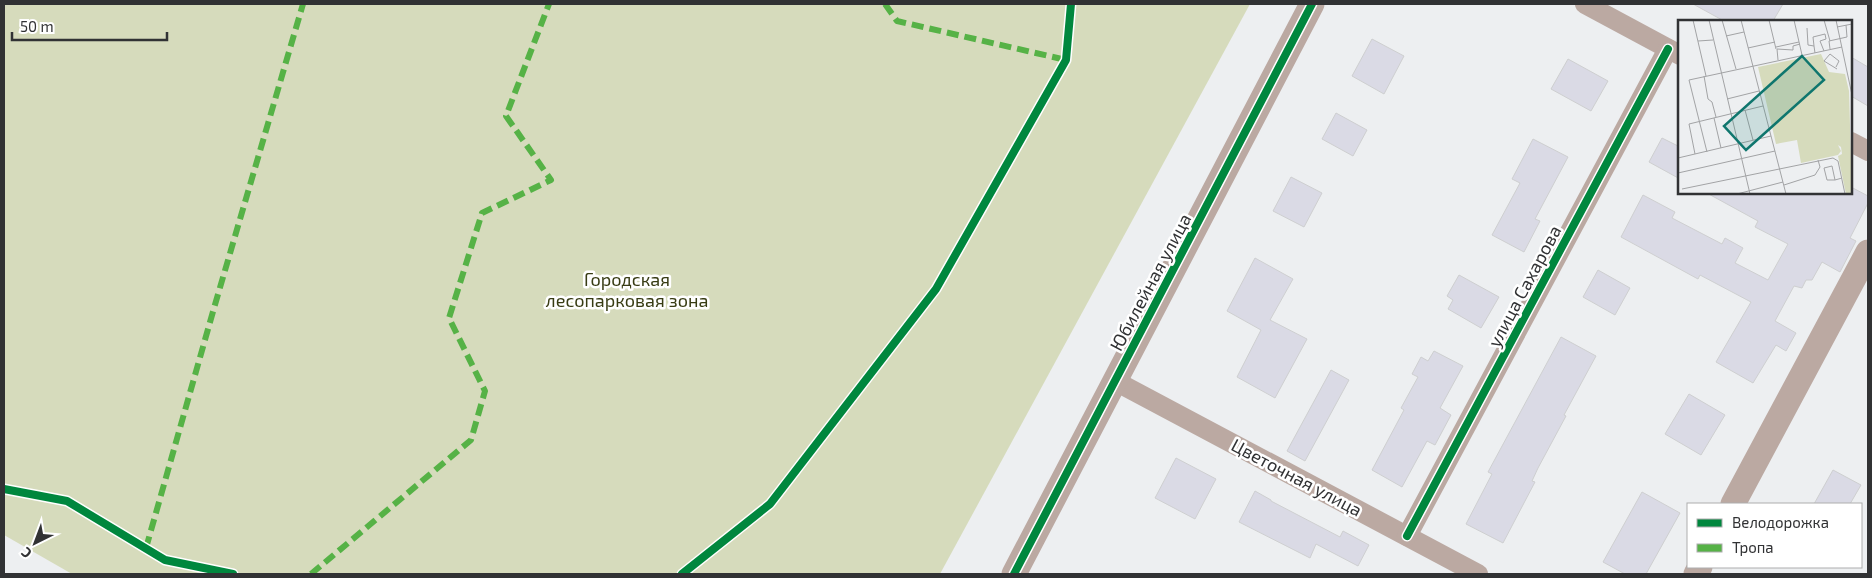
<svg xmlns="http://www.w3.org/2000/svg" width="1872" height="578" font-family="'Exo 2',sans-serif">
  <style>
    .green { fill: #d6dbbc }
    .building { fill: #dadae5; stroke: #cecfd0 }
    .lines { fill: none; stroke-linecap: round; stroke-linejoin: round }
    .minor { stroke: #bba9a2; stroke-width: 20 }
    .tertiary { stroke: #bba9a2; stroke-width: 25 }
    .quiet { stroke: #56b246; stroke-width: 6; stroke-dasharray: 12 6; stroke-linecap: butt }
    .cycleway-casing { stroke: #fff; stroke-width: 11 }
    .cycleway { stroke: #00873e; stroke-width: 8 }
    .labels { text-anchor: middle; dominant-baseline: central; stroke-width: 5; stroke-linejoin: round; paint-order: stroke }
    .park-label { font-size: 18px; fill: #383c14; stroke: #fff }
    .street-label { font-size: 18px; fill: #313234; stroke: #fff }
    .inset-road { fill: none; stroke: #a2a3a5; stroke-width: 1 }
    .view { fill: #0f766e; fill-opacity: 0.15; stroke: #0f766e; stroke-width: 2.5 }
    .inset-edge { fill: none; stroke: #313234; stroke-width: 2.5 }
  </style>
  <rect width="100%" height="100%" fill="#edeff1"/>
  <polygon class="green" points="4,4 1250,4 940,574 72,574 4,535"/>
  <g class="building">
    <polygon points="1693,4 1783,4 1773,21 1724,21"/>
    <polygon points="1372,39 1404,56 1384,94 1352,76"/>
    <polygon points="1851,57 1868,67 1868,106 1851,96"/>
    <polygon points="1568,59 1608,81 1591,111 1551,89"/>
    <polygon points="1336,113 1367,130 1353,156 1322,139"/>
    <polygon points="1662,138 1680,147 1680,179 1649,162"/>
    <polygon points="1533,139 1568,157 1535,219 1540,221 1524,252 1492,235 1520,183 1512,179"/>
    <polygon points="1291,177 1322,193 1304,227 1273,211"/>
    <polygon points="1851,187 1868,196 1868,203 1850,238 1856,241 1840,272 1822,262 1812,280 1806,280 1802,288 1794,286 1775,321 1796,333 1786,351 1776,345 1753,383 1716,362 1751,302 1700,275 1698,279 1621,237 1643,195 1675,212 1672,218 1722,244 1725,238 1743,248 1735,263 1768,280 1788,244 1755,227 1758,221 1705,192 1851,192"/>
    <polygon points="1255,258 1293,279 1270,320 1307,339 1275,398 1237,377 1261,330 1227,311"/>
    <polygon points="1598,270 1630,288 1615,315 1583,297"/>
    <polygon points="1459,275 1499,297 1481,328 1448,309 1453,300 1447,296"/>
    <polygon points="1561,337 1596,356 1564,415 1566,416 1538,468 1532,481 1535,482 1503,543 1466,524 1492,474 1488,472"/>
    <polygon points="1434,351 1463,366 1440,408 1451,415 1435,445 1427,441 1402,487 1372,470 1404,410 1401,408 1418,377 1412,374 1421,357 1428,361"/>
    <polygon points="1331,370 1349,380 1305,461 1287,451"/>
    <polygon points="1689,394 1725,415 1701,455 1665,434"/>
    <polygon points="1176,458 1216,479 1195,519 1155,498"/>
    <polygon points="1833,470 1861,485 1850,504 1814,504"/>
    <polygon points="1255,491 1271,500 1271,501 1340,537 1343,531 1369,545 1358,566 1316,544 1310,558 1239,522"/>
    <polygon points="1642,492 1680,513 1646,574 1625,574 1603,562"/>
  </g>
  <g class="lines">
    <g class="minor">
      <polyline points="1585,4 1680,55"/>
      <polyline points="1851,142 1868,151"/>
      <polyline points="1115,381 1478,574"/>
      <polyline points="1407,536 1668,49"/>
    </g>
    <g class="tertiary">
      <polyline points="1733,504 1868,252"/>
      <polyline points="1014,574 1312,4"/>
      <polyline points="1696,574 1700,567"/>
    </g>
    <g class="quiet">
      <polyline points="885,4 897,21 1066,60"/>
      <polyline points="146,548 214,308 303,4"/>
      <polyline points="311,574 471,440 485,391 449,318 482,213 551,180 506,116 549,4"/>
    </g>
    <g class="cycleway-casing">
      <g id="cycleway">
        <polyline points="4,489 67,501 165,560 233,574"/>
        <polyline points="1407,536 1668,49"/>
        <polyline points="682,574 770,504 936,289 1066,60 1071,4"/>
        <polyline points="1014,574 1312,4"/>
      </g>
    </g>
    <use href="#cycleway" class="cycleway"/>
  </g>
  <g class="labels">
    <g class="park-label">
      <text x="627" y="279">Городская<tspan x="627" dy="21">лесопарковая зона</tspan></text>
    </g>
    <g class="street-label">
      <text transform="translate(1150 282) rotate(-62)">Юбилейная улица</text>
      <text transform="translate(1524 286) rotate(-62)">улица Сахарова</text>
      <text transform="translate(1297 477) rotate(28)">Цветочная улица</text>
    </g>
  </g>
  <g transform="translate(1678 20)">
    <rect width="174" height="174" fill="#edeff1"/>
    <path d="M143,34l8,18 16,2 4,17 3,103h-6l-8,-38 4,-2 -1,-7 -3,-2 3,6 -3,4 -37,8 -4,-23 -21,4 -18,-77z" fill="#d6dbbc"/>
    <path class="inset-road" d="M15,0l13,56M31,0l41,174M44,0l14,49M63,0l45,174M91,0l7,29M116,0l8,35M146,0l6,21M158,0l16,75M159,7l15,-3M129,8l1,17 6,1 1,7M48,16l18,-4M20,21l15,-1M136,26l-1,-9 12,-3 1,5 -6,2 4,10M98,27l23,-5M70,28l27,-6M152,29l-1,-8 18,-4 -1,-12M152,34l-6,7 13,8M152,34l9,7 -3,6M100,40l-1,-11 16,1v-4l7,-2M26,56l4,23 4,3 4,15M49,79l32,-8M67,90l8,30M36,98l7,30M29,132l-18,-72 153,-33M17,134l-6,-30 74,-18M0,138l93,-22M0,153l97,-22M157,160l-3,-14 -8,2 3,12h8l7,-2M106,165l31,-10 5,-8 -2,-7M4,169l151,-31 5,3 7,33M59,174l46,-12"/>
    <path class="view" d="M124,36l22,24 -78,70 -22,-24z"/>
    <rect width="174" height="174" class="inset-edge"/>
  </g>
  <rect width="1872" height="578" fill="none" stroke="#313234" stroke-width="10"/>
  <rect x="1687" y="503" width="175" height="65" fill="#ffffff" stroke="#adadae"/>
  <rect x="1697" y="519" width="25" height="8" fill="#00873e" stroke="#adadae"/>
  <text x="1732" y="528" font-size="15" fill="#313234">Велодорожка</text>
  <rect x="1697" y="544" width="25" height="8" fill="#56b246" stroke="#adadae"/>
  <text x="1732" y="553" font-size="15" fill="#313234">Тропа</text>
  <g transform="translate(35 543) rotate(222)" stroke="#ffffff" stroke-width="4" paint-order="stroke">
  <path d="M0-4L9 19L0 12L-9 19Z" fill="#313234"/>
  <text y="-8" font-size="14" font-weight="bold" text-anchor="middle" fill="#313234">С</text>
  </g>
  <path d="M12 32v8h155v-8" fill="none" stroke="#313234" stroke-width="2.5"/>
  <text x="20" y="32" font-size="15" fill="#313234" stroke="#ffffff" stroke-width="4" paint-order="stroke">50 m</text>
</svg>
